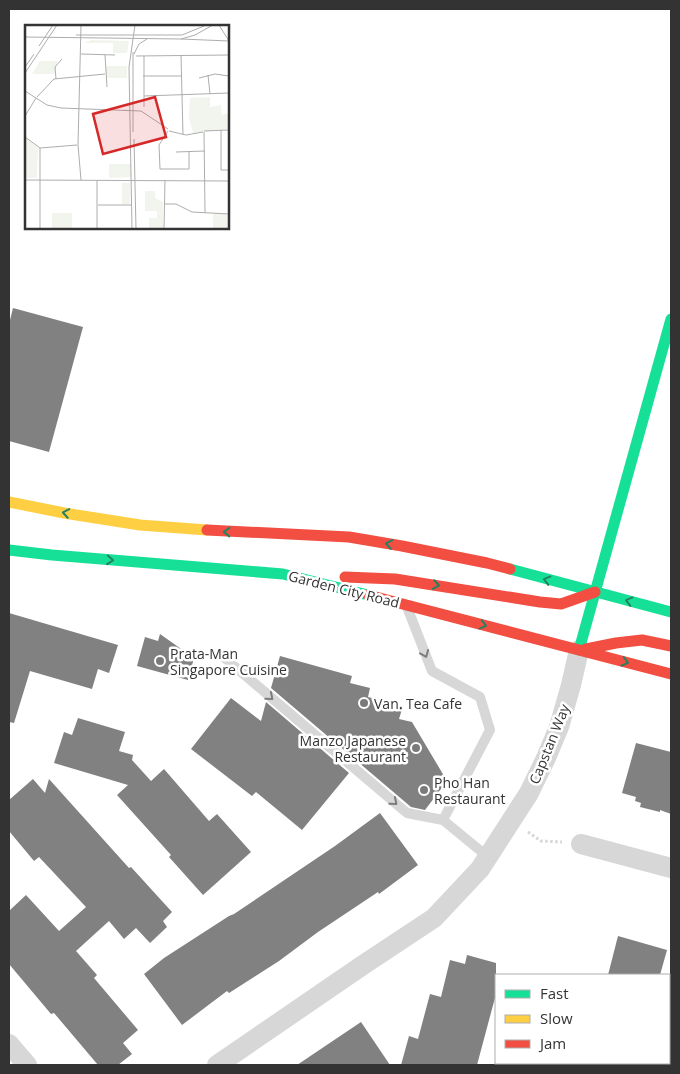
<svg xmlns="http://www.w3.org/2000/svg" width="680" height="1074" font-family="'Open Sans',sans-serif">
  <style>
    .building { fill: #818181 }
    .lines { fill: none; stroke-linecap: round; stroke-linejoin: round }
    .path { stroke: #d6d6d6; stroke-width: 3; stroke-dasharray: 2.5 2.5; stroke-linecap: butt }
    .lane { stroke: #d7d7d7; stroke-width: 10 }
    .street { stroke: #d7d7d7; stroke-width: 20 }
    .fast { stroke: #16e098; stroke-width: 11 }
    .slow { stroke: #ffcf43; stroke-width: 11 }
    .jam { stroke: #f24e42; stroke-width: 11 }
    .oneway { stroke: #268160 }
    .oneway2 { stroke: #7d7d7d }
    .poi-dot { fill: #7a7a7a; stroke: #fff; stroke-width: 2 }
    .labels { text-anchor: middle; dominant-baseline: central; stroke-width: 5; stroke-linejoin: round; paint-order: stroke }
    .street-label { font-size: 14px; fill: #333; stroke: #fff }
    .poi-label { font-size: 14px; fill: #333; stroke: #fff; text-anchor: start }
    .inset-road { fill: none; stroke: #adadad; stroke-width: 1 }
    .view { fill: #d62828; fill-opacity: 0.15; stroke: #d62828; stroke-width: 2.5 }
    .inset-edge { fill: none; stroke: #333; stroke-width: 2.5 }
  </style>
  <rect width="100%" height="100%" fill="#fff"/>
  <g class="building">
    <polygon points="13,308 83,327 49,452 9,441 9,324"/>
    <polygon points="9,613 118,645 109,673 98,669 92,689 30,671 14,723 9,722"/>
    <polygon points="160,634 194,658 188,680 137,666 145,637 158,641"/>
    <polygon points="280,656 352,676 350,683 370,688 368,697 403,706 399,719 412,722 447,781 425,810 411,807 271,688"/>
    <polygon points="231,698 261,721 266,702 349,773 302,830 256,792 252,796 191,749"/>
    <polygon points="78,718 125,732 119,751 133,755 132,760 151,781 164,769 209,821 217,814 251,852 203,895 169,857 171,855 117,795 128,785 54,763 64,732 72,735"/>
    <polygon points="636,743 671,752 671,814 660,810 660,812 640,807 641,803 635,801 636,797 622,793"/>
    <polygon points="33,779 45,793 49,779 129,868 131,867 172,912 163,921 167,927 150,943 136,928 124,939 109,921 76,951 97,975 94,978 138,1030 123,1043 132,1054 118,1065 98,1065 54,1013 51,1014 9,964 9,911 26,895 59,931 86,907 39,857 34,861 9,831 9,800"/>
    <polygon points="380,813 418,865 379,894 378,892 318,932 279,961 229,993 227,991 182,1025 144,974 164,958 229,916 234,914 335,846"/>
    <polygon points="618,936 667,950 660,975 608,975"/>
    <polygon points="467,955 496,963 496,994 477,1065 401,1065 409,1036 418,1039 430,994 441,997 450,960 465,964"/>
    <polygon points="361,1022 390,1065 297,1065"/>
  </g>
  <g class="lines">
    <polyline class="path" points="528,832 541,841 562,842"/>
    <g class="lane">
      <polyline points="407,607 432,671 480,697 490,730 443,820 488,857"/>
      <polyline points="220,654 407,813 443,820"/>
    </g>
    <g class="street">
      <polyline points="581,844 671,868"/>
      <polyline points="9,1044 27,1065"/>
      <polyline points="217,1065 363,965 434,918 480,869 529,793 546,758 559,727 571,685 579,650"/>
    </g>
    <g class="fast">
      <polyline points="9,550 52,555 283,574 368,595"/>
      <polyline points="510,569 671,612"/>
      <polyline points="579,650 671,319"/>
    </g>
    <polyline class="slow" points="9,502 64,513 140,525 207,530"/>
    <g class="jam">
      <polyline points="207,530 349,537 402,546 487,563 510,569"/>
      <polyline points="345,577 395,579 540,602 561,604 595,592"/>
      <polyline points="368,595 671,674"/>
      <polyline points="586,649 616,643 642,640 671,646"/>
    </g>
  </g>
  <defs><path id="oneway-chevron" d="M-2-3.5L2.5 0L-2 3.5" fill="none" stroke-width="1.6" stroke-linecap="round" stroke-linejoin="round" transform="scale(1.25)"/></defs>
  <g class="oneway">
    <use href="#oneway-chevron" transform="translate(66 513) rotate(-170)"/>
    <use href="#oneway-chevron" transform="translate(227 532) rotate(-178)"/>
    <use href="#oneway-chevron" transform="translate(389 544) rotate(-170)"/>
    <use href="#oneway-chevron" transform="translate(110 560) rotate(4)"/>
    <use href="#oneway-chevron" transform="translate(547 580) rotate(-165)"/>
    <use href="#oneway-chevron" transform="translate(436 585) rotate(9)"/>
    <use href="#oneway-chevron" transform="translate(629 601) rotate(-165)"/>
    <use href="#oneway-chevron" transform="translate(483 625) rotate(15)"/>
    <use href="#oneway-chevron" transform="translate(625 662) rotate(15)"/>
  </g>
  <g class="oneway2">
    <use href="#oneway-chevron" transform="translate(425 654) rotate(68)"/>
    <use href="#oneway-chevron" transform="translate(270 697) rotate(40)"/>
    <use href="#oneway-chevron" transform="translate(394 802) rotate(40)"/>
  </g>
  <g class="poi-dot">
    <circle cx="160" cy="661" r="5"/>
    <circle cx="364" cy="703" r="5"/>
    <circle cx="416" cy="748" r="5"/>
    <circle cx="424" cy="790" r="5"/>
  </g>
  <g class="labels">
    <g class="street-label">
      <text transform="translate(344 589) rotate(14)">Garden City Road</text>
      <text transform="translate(549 744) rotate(-68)">Capstan Way</text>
    </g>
    <g class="poi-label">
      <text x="170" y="653">Prata-Man<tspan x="170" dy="16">Singapore Cuisine</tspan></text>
      <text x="374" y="703">Van. Tea Cafe</text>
      <text x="406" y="740" text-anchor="end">Manzo Japanese<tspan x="406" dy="16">Restaurant</tspan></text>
      <text x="434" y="782">Pho Han<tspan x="434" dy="16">Restaurant</tspan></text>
    </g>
  </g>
  <g transform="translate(25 25)">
    <rect width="204" height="204" fill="#fff"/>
    <path d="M67,15l37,1 -2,12h-14v-10h-29zM15,36h18l-4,13h-22zM81,41h21v12h-21zM185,72v10l11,-2 1,10 7,-2v16l-36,4 -4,-15 1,-20zM0,112l13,11 -1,30h-12zM84,139h22v13l-22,1zM97,158h8v21h-8zM120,166h10v7l8,4v27h-14v-11h8v-7h-12zM27,188h20v16h-20zM188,188l16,2v14h-16z" fill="#f1f5ed"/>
    <path class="inset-road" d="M194,0l10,16M51,10h106l22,-9M0,12l156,2 14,-4 18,-10M156,14l48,2M14,21l14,-21M108,27v80M56,29l34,1M109,29l5,-10 8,-5M80,30l2,32M156,30l2,80M111,31l93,-1M0,42l9,-13M0,48l32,-48M183,50l2,19M118,51h38M174,53l16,-4 14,2M31,54l-1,-12 7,-8M0,66l22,14 14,3 80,3 27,18M119,71l85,-3M12,72l17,-18 51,-5M119,82v-51M0,91l11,-18M196,105v40h8M143,106l-9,14 1,24h29v-18M144,106l17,4 17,-3M179,106l25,-1M179,107l1,81M0,112l15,11M109,114l2,90M53,120l3,-120M53,120l3,35M15,123v81M15,123l37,-3M151,127l29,-1M0,155l204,1M72,155v49M139,179h12l16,8 37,2M73,180h33M107,204l-3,-162 6,-42M139,204l1,-49"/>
    <path class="view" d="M130,72l11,40 -63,17 -10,-40z"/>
    <rect width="204" height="204" class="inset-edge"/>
  </g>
  <rect width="680" height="1074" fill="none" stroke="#333333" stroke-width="20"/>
  <rect x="495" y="974" width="175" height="90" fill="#ffffff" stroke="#adadad"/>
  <rect x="505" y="990" width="25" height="8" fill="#16e098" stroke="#adadad"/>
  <text x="540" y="999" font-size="15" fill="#333333">Fast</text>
  <rect x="505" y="1015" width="25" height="8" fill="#ffcf43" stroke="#adadad"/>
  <text x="540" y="1024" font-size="15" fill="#333333">Slow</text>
  <rect x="505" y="1040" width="25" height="8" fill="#f24e42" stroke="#adadad"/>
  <text x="540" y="1049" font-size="15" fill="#333333">Jam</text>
</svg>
